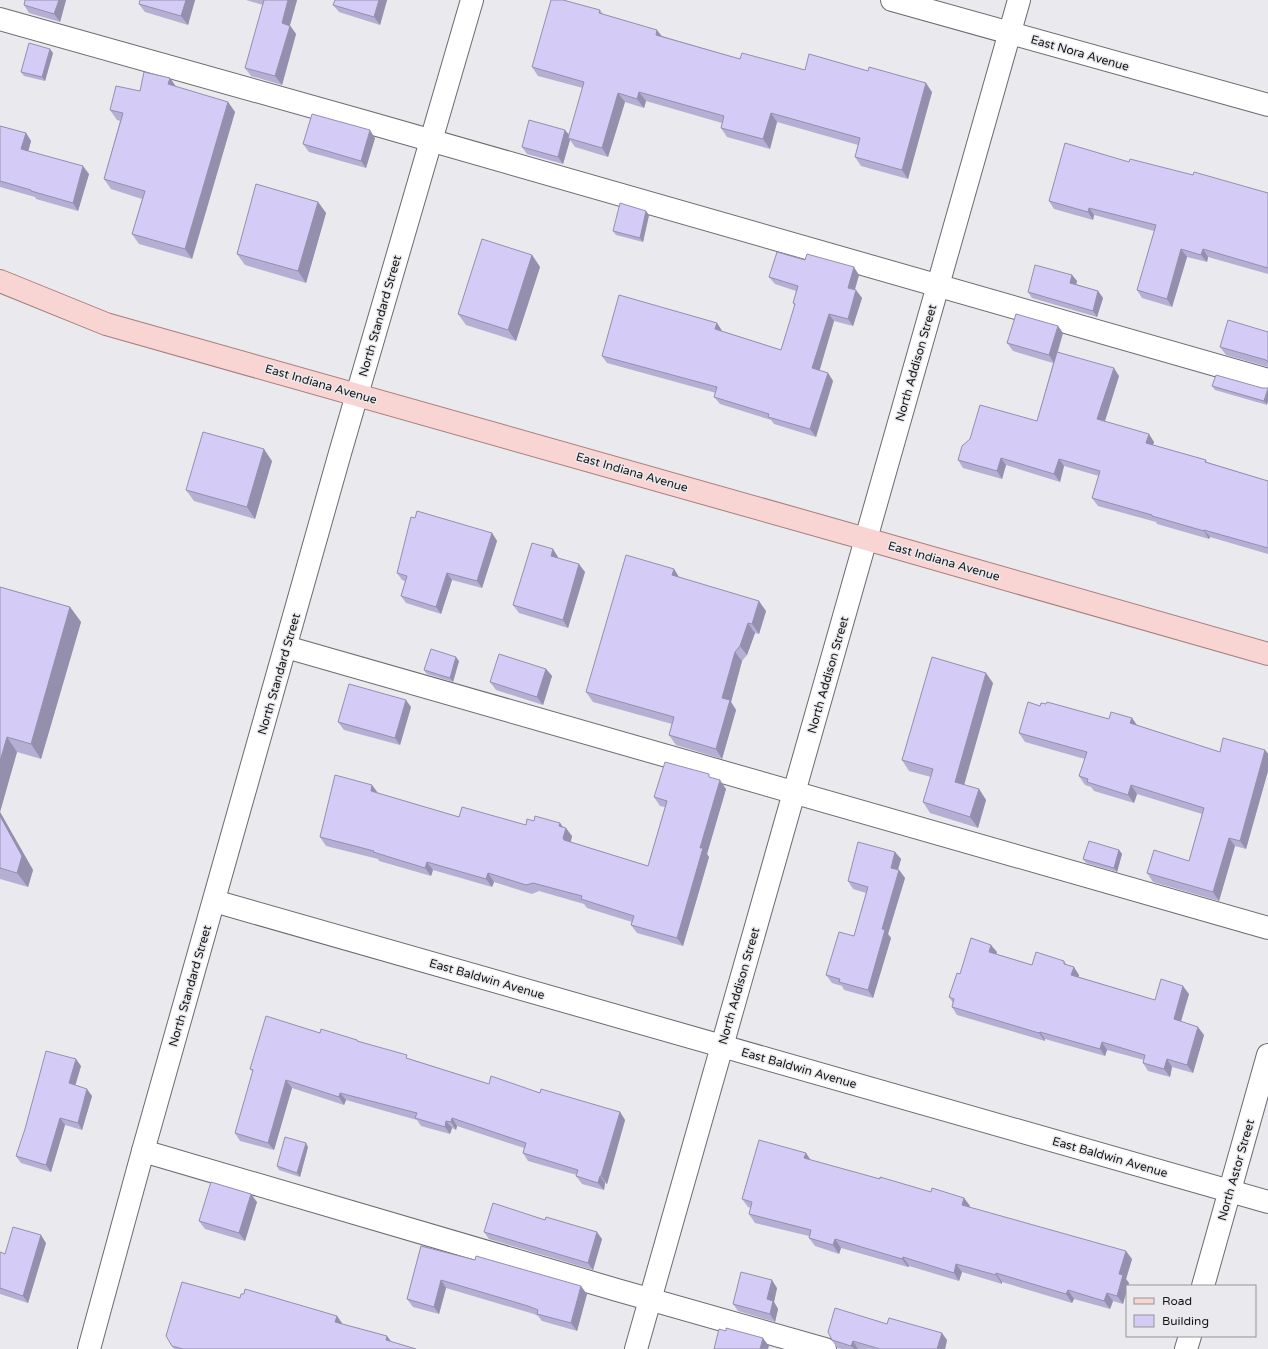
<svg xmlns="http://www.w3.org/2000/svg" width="1268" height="1349" font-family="'Varela Round',sans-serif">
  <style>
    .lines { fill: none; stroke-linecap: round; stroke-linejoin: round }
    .minor-casing { stroke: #6b6a6e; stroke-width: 24 }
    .major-casing { stroke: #a67f7d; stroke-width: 24 }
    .minor { stroke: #fff; stroke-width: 22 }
    .major { stroke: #f8d4d2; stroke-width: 22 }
    .wall { fill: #b6afd4 }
    .shaded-wall { fill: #948fac }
    .building { fill: #d4ccf6; stroke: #948fac }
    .labels { text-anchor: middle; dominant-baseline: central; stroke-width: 3; stroke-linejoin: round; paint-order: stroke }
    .street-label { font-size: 12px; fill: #161617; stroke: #eae9ed }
  </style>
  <rect width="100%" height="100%" fill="#eae9ed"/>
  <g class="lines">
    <g class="minor-casing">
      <g id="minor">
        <polyline points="892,0 1268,105"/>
        <path d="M0,19c423,119 846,237 1268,361"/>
        <polyline points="286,647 1268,928"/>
        <polyline points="214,901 1268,1202"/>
        <polyline points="143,1151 617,1290 825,1349"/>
        <polyline points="1203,1286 1268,1055"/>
        <polyline points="89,1349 143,1151 340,453 472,0"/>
        <polyline points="636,1349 1019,0"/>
        <polyline points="1186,1349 1190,1336"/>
      </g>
    </g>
    <g class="major-casing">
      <polyline id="major" points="0,281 106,324 866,539 1268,654"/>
    </g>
    <use href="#minor" class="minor"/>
    <use href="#major" class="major"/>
  </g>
  <g class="wall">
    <polygon points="25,0 66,0 60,22 29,13 24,5"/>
    <polygon points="195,0 188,25 145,12 139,4"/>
    <polygon points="246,0 297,0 290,25 296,34 282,85 251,76 245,68 263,5"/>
    <polygon points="335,0 387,0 380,25 339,12 333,5"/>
    <polygon points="600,10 603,14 662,36 740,59 932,92 908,179 861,166 855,157 858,145 777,122 770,149 727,137 721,128 722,123 646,101 644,108 625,102 608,157 575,147 570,140 563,164 527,154 522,147 569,135 583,88 538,76 532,67"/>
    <polygon points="53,53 45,81 24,76 21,72"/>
    <polygon points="170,78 176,87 228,102 235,112 192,259 139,244 132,234 142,199 111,189 104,179 120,121 117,120 110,110 140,91"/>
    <polygon points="0,126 26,133 31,141 28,151 89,174 78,211 36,199 35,197 0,187"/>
    <polygon points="375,138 366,168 309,152 303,144"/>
    <polygon points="1129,162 1193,175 1268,193 1268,274 1208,257 1207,262 1187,257 1172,307 1142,298 1137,290 1154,231 1094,215 1093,220 1054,209 1049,201"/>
    <polygon points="318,202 326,213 306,283 245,265 237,254"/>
    <polygon points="646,211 649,215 643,242 616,235 613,231"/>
    <polygon points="532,255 540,267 516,341 466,325 458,314"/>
    <polygon points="805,260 859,275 855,290 862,298 853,326 834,321 819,371 828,373 833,381 816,437 774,424 771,420 720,404 714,397 716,393 607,363 602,356 717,323 722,331 781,350 795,306 793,303 796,291 775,284 769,277"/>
    <polygon points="1072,275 1077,281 1076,284 1098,291 1103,298 1097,317 1032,298 1028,292"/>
    <polygon points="1058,326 1063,333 1058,352 1119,376 1105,421 1154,442 1153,445 1206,460 1207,462 1268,481 1268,554 1210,537 1209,539 1157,524 1156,522 1098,506 1092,498 1099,476 1064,466 1060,482 1006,465 1002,479 963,468 958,460 1037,421 1053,363 1013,351 1007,343"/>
    <polygon points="1268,332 1268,367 1226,355 1220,347"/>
    <polygon points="1212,386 1262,388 1267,405 1215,390"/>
    <polygon points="272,461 255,519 194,501 186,490"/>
    <polygon points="492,533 497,541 482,588 452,580 441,614 406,603 401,596 405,581 402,580 397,573"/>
    <polygon points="558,557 558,558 585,572 568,628 519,613 513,605"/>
    <polygon points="674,569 679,577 766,611 759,634 755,633 747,655 742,661 731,702 736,710 722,759 676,745 669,735 672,724 593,702 586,692"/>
    <polygon points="0,587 70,607 81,622 41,759 17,752 0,812"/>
    <polygon points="459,661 453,682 427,674 424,670"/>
    <polygon points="546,669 552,676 543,705 496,690 490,682"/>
    <polygon points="993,683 964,785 979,789 986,800 978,828 930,813 923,802 931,777 909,771 902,760"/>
    <polygon points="1040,706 1109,719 1132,718 1137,725 1220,752 1265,750 1268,754 1268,771 1246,849 1235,846 1219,901 1153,882 1147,873 1189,861 1202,814 1137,794 1134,803 1094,791 1091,787 1085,785 1079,776 1085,759 1025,742 1019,733"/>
    <polygon points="411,707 400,745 344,730 338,722"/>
    <polygon points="712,778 726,789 707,854 709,857 683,946 637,933 631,925 632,922 587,908 584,904 539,891 532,894 494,882 492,887 433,870 431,876 379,861 378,859 326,846 320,837 378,794 459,817 526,825 534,821 560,823 563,827 572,836 571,842 648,866 665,807 660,806 654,797"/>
    <polygon points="0,812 33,870 28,887 0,879"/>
    <polygon points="1119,850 1122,854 1117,872 1086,863 1083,859"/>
    <polygon points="895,852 901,859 898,870 899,870 905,878 888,934 891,938 873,998 844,990 842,986 832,983 826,975 854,936 866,893 853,889 848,881"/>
    <polygon points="997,952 996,954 1032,965 1064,961 1067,965 1079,975 1079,977 1155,1000 1189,994 1181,1022 1204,1035 1193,1073 1172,1067 1170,1077 1148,1071 1143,1063 1144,1060 1107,1050 1105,1056 1045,1039 1045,1041 957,1015 952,1007 953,1003 949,997 960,974"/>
    <polygon points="320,1033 357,1040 358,1042 410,1059 489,1084 540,1093 620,1112 625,1120 607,1184 605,1183 604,1190 582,1184 576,1176 577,1175 528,1161 523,1153 524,1148 457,1126 456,1130 452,1128 450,1134 421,1126 417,1120 346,1100 344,1105 292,1088 274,1150 240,1141 235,1133 253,1072 250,1069"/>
    <polygon points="81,1066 75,1085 92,1096 82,1130 65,1125 51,1172 21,1163 16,1156"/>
    <polygon points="308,1147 300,1177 279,1170 277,1166"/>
    <polygon points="810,1160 880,1179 931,1192 964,1198 970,1206 969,1207 1132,1259 1126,1279 1129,1283 1128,1286 1127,1286 1123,1304 1113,1301 1110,1309 1074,1299 1072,1303 1002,1282 1002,1284 962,1272 959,1281 909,1266 908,1267 841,1248 839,1254 815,1246 809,1238 809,1236 755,1223 749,1214 751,1208 748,1207 742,1199"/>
    <polygon points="257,1202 245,1241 205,1229 199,1221"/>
    <polygon points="545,1220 602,1239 593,1270 489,1239 484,1232"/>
    <polygon points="46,1243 28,1303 0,1294 0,1252 5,1254"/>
    <polygon points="421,1246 587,1294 577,1331 542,1321 538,1316 534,1314 446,1288 439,1314 413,1307 407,1299"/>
    <polygon points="777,1288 774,1302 778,1309 775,1322 738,1311 733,1304"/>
    <polygon points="240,1298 337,1316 342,1324 387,1336 391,1342 416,1349 174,1349 172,1346"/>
    <polygon points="887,1324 947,1340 945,1349 842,1349 837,1348 832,1340"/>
  </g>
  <g class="shaded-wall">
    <polygon points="59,0 66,0 60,22 54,14"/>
    <polygon points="186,0 195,0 188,25 181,16"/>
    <polygon points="288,0 297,0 288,32 282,23"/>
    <polygon points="379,0 387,0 380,25 374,17"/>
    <polygon points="290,26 296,34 282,85 275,76"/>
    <polygon points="657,30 664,39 656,35"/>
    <polygon points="50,49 53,53 45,81 42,77"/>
    <polygon points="170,78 177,88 168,84"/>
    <polygon points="926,83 932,92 908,179 902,170"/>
    <polygon points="639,92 646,101 644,108 637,99"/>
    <polygon points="618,93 625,102 608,157 602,148"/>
    <polygon points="228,102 235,112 192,259 185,249"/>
    <polygon points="771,113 777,122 770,149 763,139"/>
    <polygon points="370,130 375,138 366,168 361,161"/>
    <polygon points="565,130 571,137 568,138 570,140 563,164 558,157"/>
    <polygon points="26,133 31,141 27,156 21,149"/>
    <polygon points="83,166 89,174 78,211 73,203"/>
    <polygon points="318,202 326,213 306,283 298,271"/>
    <polygon points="1089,208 1094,215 1093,220 1088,212"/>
    <polygon points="646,211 649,215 643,242 640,238"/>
    <polygon points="1181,249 1187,257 1172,307 1167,299"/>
    <polygon points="1203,249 1208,257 1207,262 1201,255"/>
    <polygon points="532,255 540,267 516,341 508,330"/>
    <polygon points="854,267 859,275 853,295 848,288"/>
    <polygon points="1072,275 1077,281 1075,289 1070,283"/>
    <polygon points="856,290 862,298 853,326 848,319"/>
    <polygon points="1098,291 1103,298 1097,317 1093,311"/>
    <polygon points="829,314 834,321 818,376 812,368"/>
    <polygon points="717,323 722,331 720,337 715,329"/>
    <polygon points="1058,326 1063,333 1054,363 1049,355"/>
    <polygon points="1114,368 1119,376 1103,427 1097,419"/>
    <polygon points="828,373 833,381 816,437 810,429"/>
    <polygon points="1268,389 1268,401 1267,405 1264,401"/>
    <polygon points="1149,434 1154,442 1151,451 1146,443"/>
    <polygon points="264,449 272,461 255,519 247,507"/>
    <polygon points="1001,458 1006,465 1002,479 997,471"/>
    <polygon points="1059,459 1064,466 1060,482 1054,474"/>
    <polygon points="1204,530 1210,537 1209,539 1204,531"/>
    <polygon points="492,533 497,541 482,588 477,581"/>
    <polygon points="553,549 558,557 556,564 551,556"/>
    <polygon points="579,564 585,572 568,628 563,620"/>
    <polygon points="674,569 680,579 672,575"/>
    <polygon points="447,573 452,580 441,614 436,607"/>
    <polygon points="759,601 766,611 759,634 752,624"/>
    <polygon points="70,607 81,622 41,759 31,744"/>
    <polygon points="748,623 755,633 747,655 740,646"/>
    <polygon points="735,652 742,661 731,702 736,710 722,759 716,749 722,698"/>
    <polygon points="456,657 459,661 453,682 450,678"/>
    <polygon points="546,669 552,676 543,705 537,697"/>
    <polygon points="986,673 993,683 962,792 955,782"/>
    <polygon points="406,700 411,707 400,745 395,738"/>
    <polygon points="1132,718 1138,727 1130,723"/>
    <polygon points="7,737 17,752 0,812 0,761"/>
    <polygon points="1265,750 1268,754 1268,771 1246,849 1240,841"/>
    <polygon points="720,780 726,789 707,854 709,857 683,946 677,938 700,848"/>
    <polygon points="372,785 378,793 371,791"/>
    <polygon points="1131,785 1137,794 1134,803 1128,795"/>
    <polygon points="979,789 986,800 978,828 970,817"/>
    <polygon points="0,812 33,870 28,887 17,873 0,816"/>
    <polygon points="560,823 565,830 566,828 572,836 569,847 563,838 559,826"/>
    <polygon points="1229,838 1235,846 1219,901 1213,892"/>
    <polygon points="1119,850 1122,854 1117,872 1114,868"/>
    <polygon points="895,852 901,859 896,876 891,868"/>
    <polygon points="427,862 433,870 431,876 425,868"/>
    <polygon points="899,870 905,878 888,934 891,938 873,998 868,990 882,929"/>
    <polygon points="488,873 494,882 492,887 486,879"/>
    <polygon points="991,945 997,952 995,959 989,952"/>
    <polygon points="1074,967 1079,975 1077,983 1071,975"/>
    <polygon points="1183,986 1189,994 1179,1027 1174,1019"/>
    <polygon points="1198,1027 1204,1035 1193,1073 1187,1065"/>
    <polygon points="1040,1032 1045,1039 1045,1041 1039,1033"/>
    <polygon points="1102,1042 1107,1050 1105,1056 1100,1049"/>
    <polygon points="76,1059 81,1066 74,1090 69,1083"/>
    <polygon points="1167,1059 1172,1067 1170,1077 1164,1069"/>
    <polygon points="286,1080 292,1088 274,1150 268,1143"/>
    <polygon points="87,1089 92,1096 82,1130 78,1123"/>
    <polygon points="340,1093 346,1100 344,1105 339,1097"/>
    <polygon points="620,1112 625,1120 607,1184 601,1176"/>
    <polygon points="60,1118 65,1125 51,1172 46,1165"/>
    <polygon points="452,1118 457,1126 456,1130 451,1122"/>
    <polygon points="446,1121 452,1128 450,1134 445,1127"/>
    <polygon points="306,1143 308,1147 300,1177 297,1173"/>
    <polygon points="806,1153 812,1162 804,1158"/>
    <polygon points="600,1176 605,1183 604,1190 598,1183"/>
    <polygon points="251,1194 257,1202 245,1241 239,1233"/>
    <polygon points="964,1198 970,1206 968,1213 962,1205"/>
    <polygon points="597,1232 602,1239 593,1270 588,1263"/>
    <polygon points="41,1235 46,1243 28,1303 23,1296"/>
    <polygon points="835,1239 841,1248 839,1254 833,1245"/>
    <polygon points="1126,1251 1132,1259 1126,1279 1129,1283 1128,1286 1127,1286 1127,1290 1123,1304 1117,1296 1119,1274"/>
    <polygon points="903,1257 909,1266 908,1267 902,1259"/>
    <polygon points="956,1264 962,1272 959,1281 954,1273"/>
    <polygon points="996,1273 1002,1282 1002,1284 996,1275"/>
    <polygon points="441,1280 446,1288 439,1314 434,1307"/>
    <polygon points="772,1280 777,1288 774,1302 778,1309 775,1322 770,1314 767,1299"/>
    <polygon points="581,1286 587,1294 577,1331 571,1323"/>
    <polygon points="1068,1290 1074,1299 1072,1303 1066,1294"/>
    <polygon points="1107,1293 1113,1301 1110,1309 1104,1301"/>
    <polygon points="337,1316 342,1323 340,1330 335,1322"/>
    <polygon points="942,1333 947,1340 945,1349 937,1349"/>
    <polygon points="387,1336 393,1344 386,1340"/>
    <polygon points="763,1338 769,1346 768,1349 760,1349"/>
    <polygon points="853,1341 858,1349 854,1349 851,1346"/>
  </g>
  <g class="building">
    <polygon points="25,0 59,0 54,14 24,5"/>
    <polygon points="140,0 186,0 181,16 139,4"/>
    <polygon points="264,0 288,0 282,23 290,26 275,76 245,68"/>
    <polygon points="335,0 379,0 374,17 333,5"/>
    <polygon points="551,0 563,0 600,10 599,13 657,30 656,35 740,59 742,53 805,70 809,54 868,71 869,67 926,83 902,170 855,157 860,138 771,113 763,139 721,128 724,116 639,92 637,99 618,93 602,148 568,138 584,82 532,67"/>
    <polygon points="29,43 50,49 42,77 21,72"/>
    <polygon points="144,72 170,78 168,84 228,102 185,249 132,234 145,191 104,179 123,113 110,110 116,86 140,91"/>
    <polygon points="312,114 370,130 361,161 303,144"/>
    <polygon points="529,120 565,130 558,157 522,147"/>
    <polygon points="0,126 26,133 21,149 83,166 73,203 31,191 31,190 0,181"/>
    <polygon points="1065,143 1129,162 1130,159 1193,175 1194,172 1268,193 1268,268 1203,249 1201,255 1181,249 1167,299 1137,290 1156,225 1089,208 1088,212 1049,201"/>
    <polygon points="256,184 318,202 298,271 237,254"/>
    <polygon points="620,203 646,211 640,238 613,231"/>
    <polygon points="482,239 532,255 508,330 458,314"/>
    <polygon points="777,252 805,260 807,254 854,267 848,288 856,290 848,319 829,314 812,368 828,373 810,429 768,417 769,414 714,397 717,387 602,356 619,295 717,323 715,329 781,350 795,304 793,303 798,286 769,277"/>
    <polygon points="1035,265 1072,275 1070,283 1098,291 1093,311 1028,292"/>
    <polygon points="1016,314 1058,326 1049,355 1007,343"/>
    <polygon points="1228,320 1268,332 1268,362 1266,360 1220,347"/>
    <polygon points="1057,352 1114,368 1097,419 1149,434 1146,443 1206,460 1205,462 1268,481 1268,548 1204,530 1204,531 1152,516 1152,515 1092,498 1100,471 1059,459 1054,474 1001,458 997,471 958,460 962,446 970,439 980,405 1037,421"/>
    <polygon points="1216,375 1262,388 1268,388 1264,401 1212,386"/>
    <polygon points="203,432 264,449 247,507 186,490"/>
    <polygon points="417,511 492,533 477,581 447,573 436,607 401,596 407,576 397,573 411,517 415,518"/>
    <polygon points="532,543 553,549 551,556 579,564 563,620 513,605"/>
    <polygon points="626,555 674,569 672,575 759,601 752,624 748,623 740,646 735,652 722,698 730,700 716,749 669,735 674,717 586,692"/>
    <polygon points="0,587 70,607 31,744 7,737 0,761"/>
    <polygon points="431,649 456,657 450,678 424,670"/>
    <polygon points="499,654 546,669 537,697 490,682"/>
    <polygon points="932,657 986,673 955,782 979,789 970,817 923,802 933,769 902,760"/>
    <polygon points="349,684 406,700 395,738 338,722"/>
    <polygon points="1028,702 1040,706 1041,703 1046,704 1047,702 1109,719 1111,712 1132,718 1130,723 1220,752 1223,738 1265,750 1240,841 1229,838 1213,892 1147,873 1154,850 1189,861 1204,808 1131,785 1128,795 1087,782 1088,779 1079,776 1087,752 1019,733"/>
    <polygon points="665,762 709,774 709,777 720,780 700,848 703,848 677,938 631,925 634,916 581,899 582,896 533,883 526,885 488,873 486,879 427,862 425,868 373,852 374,851 320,837 335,775 372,785 371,791 459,817 462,807 526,825 527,819 534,821 535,816 560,823 559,826 566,828 563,838 564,840 648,866 667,801 654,797"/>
    <polygon points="0,816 22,856 17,873 0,868"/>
    <polygon points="1089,841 1119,850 1114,868 1083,859"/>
    <polygon points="858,842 895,852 891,868 899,870 882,929 885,930 868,990 839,982 840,979 826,975 839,932 854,936 868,887 848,881"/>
    <polygon points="971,938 991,945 989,952 1032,965 1036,952 1064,961 1064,964 1074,967 1071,975 1155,1000 1161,979 1183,986 1174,1019 1198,1027 1187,1065 1167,1059 1164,1069 1143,1063 1145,1055 1102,1042 1100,1049 1040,1032 1039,1033 952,1007 954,999 949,997 957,973 960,974"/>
    <polygon points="266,1016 320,1033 321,1029 357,1040 357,1041 407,1055 406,1058 489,1084 491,1076 540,1093 541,1089 620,1112 601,1176 600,1176 598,1183 576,1176 578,1170 523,1153 526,1143 452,1118 451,1122 446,1121 445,1127 415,1118 417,1113 340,1093 339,1097 286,1080 268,1143 235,1133 253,1070 250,1069"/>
    <polygon points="46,1051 76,1059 69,1083 87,1089 78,1123 60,1118 46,1165 16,1156 25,1129"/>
    <polygon points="285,1137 306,1143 297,1173 277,1166"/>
    <polygon points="759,1140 806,1153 804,1158 880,1179 880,1177 931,1192 932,1188 964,1198 962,1205 1126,1251 1119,1274 1123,1275 1117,1296 1107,1293 1104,1301 1068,1290 1066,1294 996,1273 996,1275 956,1264 954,1273 903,1257 902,1259 835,1239 833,1245 809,1238 811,1230 749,1214 752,1202 742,1199"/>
    <polygon points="211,1182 251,1194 239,1233 199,1221"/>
    <polygon points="493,1203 545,1220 546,1217 597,1232 588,1263 484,1232"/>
    <polygon points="13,1227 41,1235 23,1296 0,1288 0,1252 5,1254"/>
    <polygon points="421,1246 475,1260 476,1256 581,1286 571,1323 537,1314 538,1310 528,1306 441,1280 434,1307 407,1299"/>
    <polygon points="741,1272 772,1280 767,1299 773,1301 770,1314 733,1304"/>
    <polygon points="182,1282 240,1298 241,1294 244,1294 245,1289 337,1316 335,1322 387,1336 386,1340 416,1349 183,1349 172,1346 166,1336"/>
    <polygon points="835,1308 887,1324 889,1318 942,1333 937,1349 880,1349 853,1341 851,1346 832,1340 828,1332"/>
    <polygon points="726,1328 763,1338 760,1349 714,1349 719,1329 726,1331"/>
  </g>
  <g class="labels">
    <g class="street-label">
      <text transform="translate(1080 53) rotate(16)">East Nora Avenue</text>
      <text transform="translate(380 316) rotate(-74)">North Standard Street</text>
      <text transform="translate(916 363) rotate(-74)">North Addison Street</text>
      <text transform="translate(321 384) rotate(16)">East Indiana Avenue</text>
      <text transform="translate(632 472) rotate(16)">East Indiana Avenue</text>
      <text transform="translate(944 561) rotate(16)">East Indiana Avenue</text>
      <text transform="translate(279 674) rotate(-74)">North Standard Street</text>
      <text transform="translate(828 675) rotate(-74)">North Addison Street</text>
      <text transform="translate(487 979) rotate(16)">East Baldwin Avenue</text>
      <text transform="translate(190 986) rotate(-74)">North Standard Street</text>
      <text transform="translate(739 986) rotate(-74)">North Addison Street</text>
      <text transform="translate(799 1068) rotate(16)">East Baldwin Avenue</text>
      <text transform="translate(1110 1157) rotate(16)">East Baldwin Avenue</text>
      <text transform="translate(1236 1170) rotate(-74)">North Astor Street</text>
    </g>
  </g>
  <rect x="1126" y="1285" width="130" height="52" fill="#eae9ed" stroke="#959597"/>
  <rect x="1134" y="1298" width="20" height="6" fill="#f8d4d2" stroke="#959597"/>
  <text x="1162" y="1305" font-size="12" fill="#161617">Road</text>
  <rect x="1134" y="1315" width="20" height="12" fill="#d4ccf6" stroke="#959597"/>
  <text x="1162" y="1325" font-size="12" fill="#161617">Building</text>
</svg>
